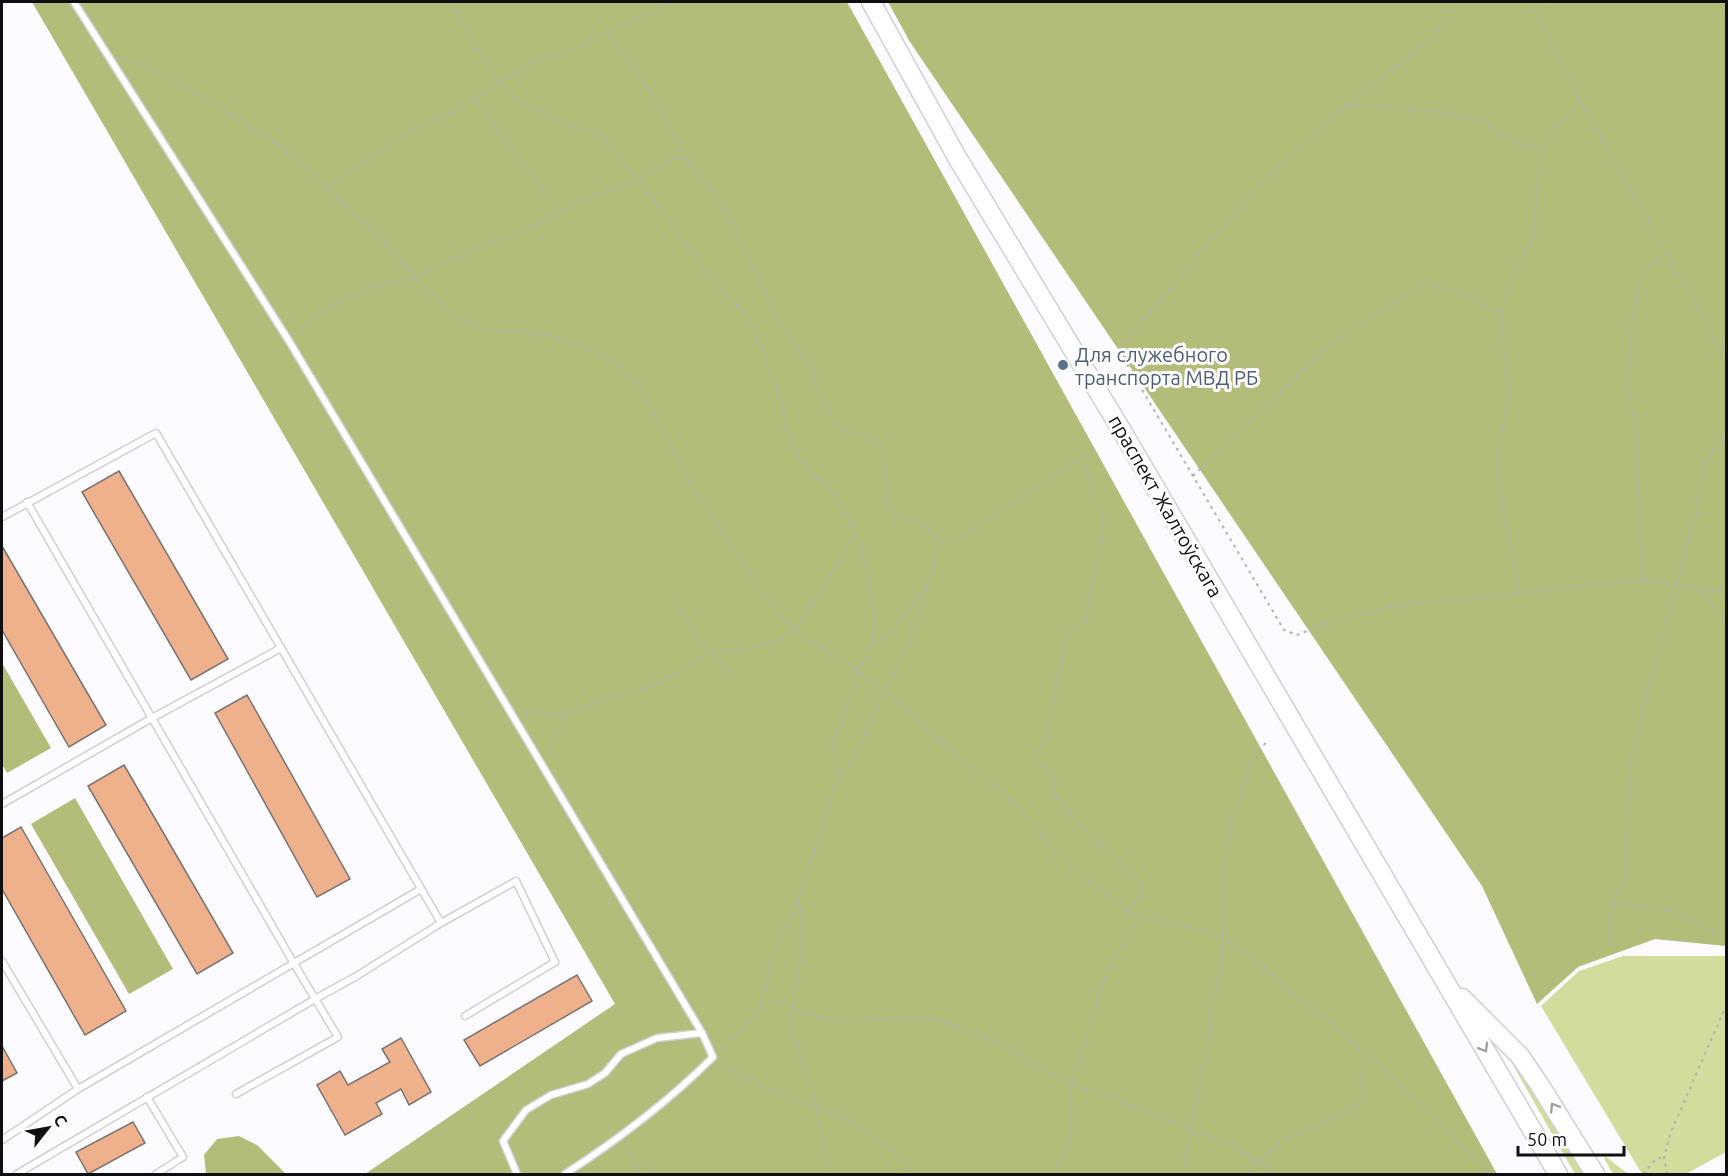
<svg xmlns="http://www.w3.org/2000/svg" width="1728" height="1176" font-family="Ubuntu,sans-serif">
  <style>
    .green { fill: #d4dc9d }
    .forest { fill: #b4bc79 }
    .building { fill: #efb08c; stroke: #787370; stroke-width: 1.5 }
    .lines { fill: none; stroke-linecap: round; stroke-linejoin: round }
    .service-casing { stroke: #d0cfd5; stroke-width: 9 }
    .primary-casing { stroke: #d0cfd5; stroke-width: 21 }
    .path { stroke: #b3b2b6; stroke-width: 2; stroke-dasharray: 3 4.5; stroke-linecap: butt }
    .service { stroke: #fff; stroke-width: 6 }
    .primary { stroke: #fff; stroke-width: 18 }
    .oneway { stroke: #9f9f9f }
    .service-dot { fill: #5c6f8a; stroke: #fff; stroke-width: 2 }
    .labels { text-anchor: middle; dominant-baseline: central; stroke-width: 6; stroke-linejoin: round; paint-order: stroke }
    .service-label { font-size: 20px; fill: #4e5e75; stroke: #fff; text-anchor: start }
    .street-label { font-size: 20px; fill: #0f0e10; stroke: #fff }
  </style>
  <rect width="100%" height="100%" fill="#fcfbff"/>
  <g class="green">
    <polygon points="1623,956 1726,956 1726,1152 1686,1174 1642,1174 1541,1006 1579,971"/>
    <polygon points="1502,1046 1525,1069 1584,1174 1575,1174"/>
    <polygon points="1604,1155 1628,1174 1613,1174 1605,1160"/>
  </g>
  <g class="forest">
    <polygon points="32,2 847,2 1497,1174 365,1174 615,1004"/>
    <polygon points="888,2 1726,2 1726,946 1655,939 1578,967 1537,1004 1482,886 910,42"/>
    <polygon points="2,663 51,748 7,773 2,764"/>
    <polygon points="75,798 173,969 129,994 31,824"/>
    <polygon points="239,1136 257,1145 286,1174 206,1174 204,1155 217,1139"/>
  </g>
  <g class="building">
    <polygon points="119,471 228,659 191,680 82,492"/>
    <polygon points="2,546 106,725 69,747 2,630"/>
    <polygon points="247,695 350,879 317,897 215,713"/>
    <polygon points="124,765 233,953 197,974 88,786"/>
    <polygon points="21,827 126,1011 85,1035 2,889 2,838"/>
    <polygon points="577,975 592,1001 480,1066 464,1040"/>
    <polygon points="401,1038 431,1092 409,1105 401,1089 376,1103 382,1114 345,1135 317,1085 340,1071 348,1085 390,1062 382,1049"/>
    <polygon points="2,1046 17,1073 2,1081"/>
    <polygon points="133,1122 145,1143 88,1174 76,1152"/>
  </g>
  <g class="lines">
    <g class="service-casing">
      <g id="service">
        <path d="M74,2l215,339 413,692 11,24c-45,45 -94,82 -148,117"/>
        <polyline points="27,502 293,962 338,1037 236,1094"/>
        <polyline points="2,517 156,433 441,923 355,977 315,999 17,1174"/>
        <polyline points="2,804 152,718 281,648"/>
        <polyline points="441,923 516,881 555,962 465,1016"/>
        <polyline points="2,961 78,1089"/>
        <polyline points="147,1097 183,1157 156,1174"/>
        <polyline points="2,1140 78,1089 421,889"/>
        <polyline points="517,1174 503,1141 526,1110 551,1095 588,1084 605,1073 621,1054 657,1038 702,1033"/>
      </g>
    </g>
    <g class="primary-casing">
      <g id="primary">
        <polyline points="871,2 958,159 1122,431 1558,1174"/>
        <polyline points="1462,998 1520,1056 1541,1087 1595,1174"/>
      </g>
    </g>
    <g class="path">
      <polyline points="451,2 480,55 505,91 550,118 600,134 639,181 717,287 746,314 770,370 780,396 786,428 800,460 816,478 830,488 855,531 866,564 876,626 833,746 838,777"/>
      <polyline points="1451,2 1436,36 1330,118 1267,178 1222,227 1118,349 1284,630 1297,635 1332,621 1394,606 1643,580 1726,592"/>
      <polyline points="1531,2 1577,95 1726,359"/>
      <polyline points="608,32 649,89 687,160"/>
      <polyline points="122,58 153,70 223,109 290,153 386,243 421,284 454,315 486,330 548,334 591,350 616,362 642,389 692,487 774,609 795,631 853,667 881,689 927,730 1010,799 1054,848 1100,892 1127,912 1217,935 1247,955 1368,1055 1442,1125 1490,1174"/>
      <polyline points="474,99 559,212"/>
      <path d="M1348,105c40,2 80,3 119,13 27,6 49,32 76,30"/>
      <polyline points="327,188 385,147 421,125 450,113 539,59 565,54 607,31 674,2"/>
      <polyline points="296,334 312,318 352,296 384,283 416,278 447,261 486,244 520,233 591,196 639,181 672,158 687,160 710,187 735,228 778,320 809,363 818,390 835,422 842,429 872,438 883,449 886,462 885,475 889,508 893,514 924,525 940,542 955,540 1097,448"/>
      <polyline points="1081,457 1093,488 1089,495 1103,517 1102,536 1085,621 1072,629 1067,643 1057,677 1051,718 1045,743 1035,756 1036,765 1050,768 1056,798 1073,818 1140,882 1141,896 1127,912"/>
      <polyline points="1193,476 1328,346 1425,282 1461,293 1500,313"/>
      <polyline points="1643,580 1636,432 1627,384 1633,311 1644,271 1666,255"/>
      <polyline points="1700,588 1726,623"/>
      <polyline points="1519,593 1499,486 1498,450 1509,393 1500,313 1518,265 1533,239 1538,180 1543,148 1559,122 1582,104"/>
      <polyline points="675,601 702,645 736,678"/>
      <polyline points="869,647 886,637 928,584"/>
      <polyline points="524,714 567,713 593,703 659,683 710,653 745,650 775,642 795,631 835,569 855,531"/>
      <polyline points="547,754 567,713"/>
      <polyline points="798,901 801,913 802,951 790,1022 817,1108 829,1174"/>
      <polyline points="1612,905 1647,906 1675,912 1708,930 1726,934"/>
      <path d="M1610,945l2,-40 14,-28 3,-115 69,-255c3,-36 0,-45 28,-70"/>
      <polyline points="761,1007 773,1002 786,1002 801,1012 829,1021 916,1018 939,1020 1006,1046 1034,1066 1072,1083 1236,1147 1275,1174"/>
      <polyline points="720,1050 747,1025 761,1007 772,958 798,901 838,777 851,766 884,692 913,633 925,599 940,542"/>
      <polyline points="721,1062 741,1076 802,1103 831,1112 866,1130 906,1161 912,1174"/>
      <polyline points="626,1144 638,1174"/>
      <polyline points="636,1169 649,1162 653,1174"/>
      <polyline points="1055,1174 1070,1140 1070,1098 1072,1083 1107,971 1121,947 1144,916"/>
      <polyline points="1185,1174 1190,1129 1211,1028 1211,1004 1223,970 1223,869 1231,819 1241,799 1246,772 1258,750 1267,742"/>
      <polyline points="1243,1174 1286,1138 1326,1122 1364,1101 1361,1077 1368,1056"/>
      <polyline points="1643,1174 1657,1158 1664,1158"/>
      <polyline points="1667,1174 1664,1158 1670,1134 1726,1006"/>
    </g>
    <use href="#service" class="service"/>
    <use href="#primary" class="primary"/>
  </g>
  <defs><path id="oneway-chevron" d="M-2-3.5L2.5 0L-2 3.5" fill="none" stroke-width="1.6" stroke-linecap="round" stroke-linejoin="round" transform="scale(1.5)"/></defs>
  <g class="oneway">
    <use href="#oneway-chevron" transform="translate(1484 1048) rotate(60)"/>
    <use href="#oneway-chevron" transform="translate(1554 1107) rotate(-122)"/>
  </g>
  <circle class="service-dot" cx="1063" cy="365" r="6"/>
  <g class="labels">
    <g class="service-label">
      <text x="1075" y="354">Для служебного<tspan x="1075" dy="23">транспорта МВД РБ</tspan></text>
    </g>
    <g class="street-label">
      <text transform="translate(1166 506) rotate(60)">праспект Жалтоўскага</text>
    </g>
  </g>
  <rect width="1728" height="1176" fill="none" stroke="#0f0e10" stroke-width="6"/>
  <g transform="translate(48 1128) rotate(59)" stroke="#ffffff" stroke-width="4.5" paint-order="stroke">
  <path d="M0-4.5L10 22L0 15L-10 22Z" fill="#0f0e10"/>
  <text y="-9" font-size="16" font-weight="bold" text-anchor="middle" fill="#0f0e10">С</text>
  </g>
  <path d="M1518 1146v9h106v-9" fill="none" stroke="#0f0e10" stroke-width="3"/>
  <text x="1527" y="1146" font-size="18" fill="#0f0e10" stroke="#ffffff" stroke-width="4.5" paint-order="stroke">50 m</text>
</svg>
